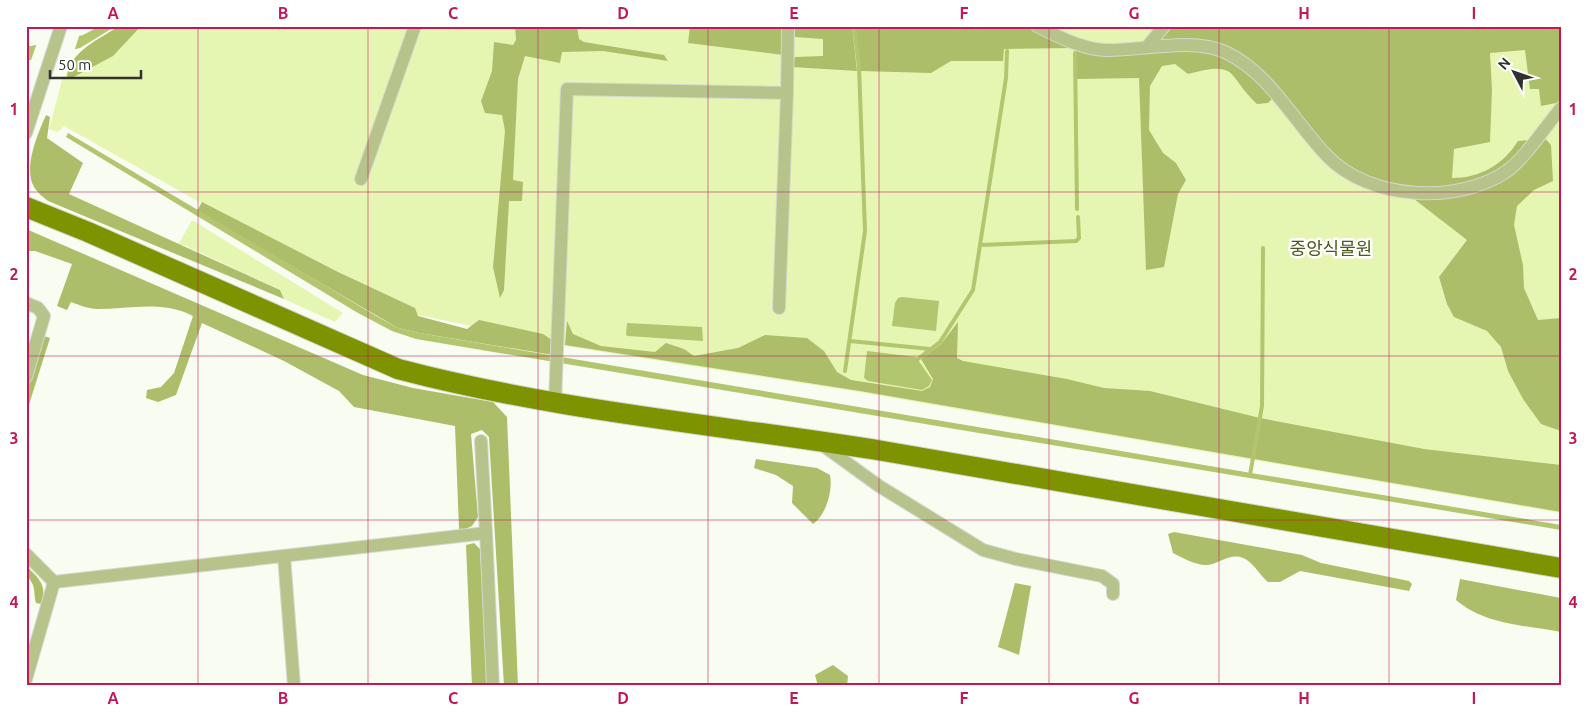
<svg xmlns="http://www.w3.org/2000/svg" width="1587" height="712" font-family="Ubuntu,'Noto Sans KR',sans-serif">
  <style>
    .green { fill: #e5f6b2 }
    .forest { fill: #acbe69 }
    .water { fill: #b2c56f }
    .pier { fill: #f9fcf1 }
    .lines { fill: none; stroke-linecap: round; stroke-linejoin: round }
    .stream { stroke: #b2c56f; stroke-width: 4 }
    .minor-casing { stroke: #d5d8ce; stroke-width: 14 }
    .primary-casing { stroke: #d5d8ce; stroke-width: 22 }
    .minor { stroke: #b6c48b; stroke-width: 12 }
    .primary { stroke: #7e9300; stroke-width: 20 }
    .grid { fill: none; stroke: #c2185b; stroke-width: 1; stroke-opacity: 0.55 }
    .labels { text-anchor: middle; dominant-baseline: central; stroke-width: 5; stroke-linejoin: round; paint-order: stroke }
    .park-label { font-size: 18px; fill: #4e591c; stroke: #fff }
    .neatline { fill: none; stroke: #c2185b; stroke-width: 2 }
    .grid-label { font-size: 16px; text-anchor: middle; font-weight: bold; fill: #c2185b }
  </style>
  <rect width="100%" height="100%" fill="#f9fcf1"/>
  <g class="green">
    <polygon points="121,26 1561,26 1561,513 859,392 565,346 419,315 402,310 233,221 64,126 58,132 49,129 62,80 78,57"/>
    <polygon points="192,220 343,313 335,322 284,299 280,290 184,245 178,245"/>
  </g>
  <g class="forest">
    <path d="M119,26h22l-28,30 -43,23 -3,-3c4,-26 32,-36 52,-50z"/>
    <polygon points="515,26 577,26 579,39 584,42 664,55 668,61 603,51 562,52 560,63 525,56 518,79 513,180 523,182 522,201 509,201 504,290 500,298 493,267 505,131 502,115 485,113 481,101 492,71 494,42 513,45 516,40"/>
    <polygon points="690,26 784,26 783,55 688,43"/>
    <polygon points="795,26 852,26 857,71 792,67 795,57 823,56 823,39 795,37"/>
    <polygon points="855,26 1028,26 1071,45 1072,48 1004,49 1003,61 951,61 931,73 861,71"/>
    <path d="M1167,26h394v76l-20,4 -2,-17h-9l-5,-39 -35,3 2,37 -2,52 -36,7 -2,29c28,0 51,-13 66,-37l12,-1 -18,23 -21,13 -43,12 -53,-1 -53,-20 -97,-107 -86,-17z"/>
    <path d="M1076,50l134,1 33,15 29,33 -4,4 -11,1c-31,-29 -17,-44 -69,-30l-13,-10 -13,2 -12,20 -1,44 14,23 13,10 10,17 -8,14 -14,73 -18,3 -7,-192 -62,1z"/>
    <path d="M46,115l4,2 -3,21 36,25 -14,31 211,96 4,9 -236,-98c-5,-4 -11,-9 -14,-14 -11,-19 4,-54 12,-72z"/>
    <polygon points="1543,136 1551,145 1553,181 1534,190 1517,206 1514,225 1523,265 1524,288 1538,320 1561,318 1561,431 1541,424 1523,399 1508,371 1501,347 1487,331 1454,317 1447,304 1439,277 1467,240 1414,199 1492,182"/>
    <polygon points="202,202 338,272 415,308 418,316 467,329 479,320 543,334 552,340 553,355 419,333 398,328 197,211"/>
    <path d="M26,229l337,146 50,13 80,14 14,15 11,269h-14l-15,-249 -7,-7 -11,4 7,83 -6,9 -9,4 -4,-1 -4,-103 -101,-19 -15,-16 -55,-30 -82,-38 -26,72 -18,7 -12,-4 1,-8 14,-3 13,-14 19,-57c-30,-16 -64,-7 -96,-7 -8,0 -18,-4 -26,-7l-4,8 -10,-4 15,-42 -37,-13h-9z"/>
    <polygon points="567,321 573,334 601,346 655,352 666,343 684,349 694,356 738,348 765,335 807,338 824,351 837,372 851,380 922,391 930,387 933,379 921,359 941,344 958,322 957,358 963,361 1067,379 1104,388 1150,391 1260,418 1424,449 1561,465 1561,512 860,391 565,345"/>
    <polygon points="44,336 50,338 26,414 26,391"/>
    <path d="M756,459l61,9 13,7c3,16 -4,40 -17,49l-21,-21 1,-17 -17,-11 -22,-7z"/>
    <path d="M1174,532l128,23 19,8 88,18 3,3 -3,7 -109,-20 -20,11h-12c-9,-7 -15,-22 -28,-25 -12,-3 -23,8 -34,8 -11,0 -23,-7 -33,-12l-5,-19z"/>
    <polygon points="474,543 480,549 489,686 472,686 466,545"/>
    <path d="M26,566c13,12 22,20 15,38l-5,-1c-2,-6 -1,-13 -3,-18 -4,-8 -7,-9 -7,-19z"/>
    <path d="M1460,579l101,19v34c-36,-7 -76,-7 -105,-32z"/>
    <polygon points="1015,583 1031,586 1019,655 998,647"/>
    <polygon points="833,665 848,676 847,686 818,686 815,675"/>
  </g>
  <g class="water">
    <polygon points="100,26 116,26 80,48 26,61 26,47 83,35"/>
    <polygon points="68,133 378,317 398,328 419,333 1561,525 1561,530 416,339 392,331 358,313 66,137"/>
    <polygon points="902,297 939,301 936,331 892,326 895,303 898,298"/>
    <polygon points="627,323 702,327 703,341 628,336 626,335"/>
    <polygon points="867,351 916,357 932,380 929,386 922,390 868,381 864,378"/>
  </g>
  <polygon class="pier" points="80,33 74,52 30,63 37,43"/>
  <g class="lines">
    <g class="stream">
      <polyline points="1075,53 1077,209"/>
      <polyline points="980,245 1076,241 1079,238 1078,217"/>
      <polyline points="850,341 930,349"/>
      <polyline points="918,359 940,342 973,290 1006,78 1007,51"/>
      <polyline points="845,371 865,231 859,67 854,26"/>
      <polyline points="1250,475 1262,406 1263,248"/>
    </g>
    <g class="minor-casing">
      <g id="minor">
        <path d="M1037,26c21,10 44,23 68,24 36,1 86,-13 120,2 44,20 69,70 102,104 42,44 131,49 180,15 19,-14 38,-44 54,-63"/>
        <polyline points="1147,47 1164,26"/>
        <polyline points="787,93 788,26"/>
        <polyline points="26,133 61,26"/>
        <polyline points="361,179 415,26"/>
        <polyline points="26,303 38,308 44,316 26,377"/>
        <polyline points="555,402 567,89 787,93 779,308"/>
        <polyline points="481,441 486,533"/>
        <polyline points="821,444 879,486 983,550 1016,559 1102,576 1113,584 1113,594"/>
        <polyline points="26,554 54,582 486,533 493,686"/>
        <polyline points="284,556 294,686"/>
        <polyline points="26,679 54,582"/>
      </g>
    </g>
    <g class="primary-casing">
      <path id="primary" d="M26,207l62,25 310,137c159,42 324,56 485,82 226,37 452,80 678,117"/>
    </g>
    <use href="#minor" class="minor"/>
    <use href="#primary" class="primary"/>
  </g>
  <path class="grid" d="M198,26v660M368,26v660M538,26v660M708,26v660M879,26v660M1049,26v660M1219,26v660M1389,26v660M26,192h1535M26,356h1535M26,520h1535"/>
  <g class="labels">
    <g class="park-label">
      <text x="1331" y="248">중앙식물원</text>
    </g>
  </g>
  <rect width="1587" height="712" fill="none" stroke="#ffffff" stroke-width="55"/>
  <g transform="translate(1514 72) rotate(311)" stroke="#ffffff" stroke-width="4" paint-order="stroke">
  <path d="M0-4L9 19L0 12L-9 19Z" fill="#31322e"/>
  <text y="-8" font-size="14" font-weight="bold" text-anchor="middle" fill="#31322e">N</text>
  </g>
  <path d="M50 70v8h91v-8" fill="none" stroke="#31322e" stroke-width="2.5"/>
  <text x="58" y="70" font-size="15" fill="#31322e" stroke="#ffffff" stroke-width="4" paint-order="stroke">50 m</text>
  <rect x="28" y="28" width="1532" height="656" class="neatline"/>
  <g class="grid-label">
    <text x="113" y="19">A</text>
    <text x="283" y="19">B</text>
    <text x="453" y="19">C</text>
    <text x="623" y="19">D</text>
    <text x="794" y="19">E</text>
    <text x="964" y="19">F</text>
    <text x="1134" y="19">G</text>
    <text x="1304" y="19">H</text>
    <text x="1474" y="19">I</text>
    <text x="14" y="115">1</text>
    <text x="1573" y="115">1</text>
    <text x="14" y="280">2</text>
    <text x="1573" y="280">2</text>
    <text x="14" y="444">3</text>
    <text x="1573" y="444">3</text>
    <text x="14" y="608">4</text>
    <text x="1573" y="608">4</text>
    <text x="113" y="704">A</text>
    <text x="283" y="704">B</text>
    <text x="453" y="704">C</text>
    <text x="623" y="704">D</text>
    <text x="794" y="704">E</text>
    <text x="964" y="704">F</text>
    <text x="1134" y="704">G</text>
    <text x="1304" y="704">H</text>
    <text x="1474" y="704">I</text>
  </g>
</svg>
